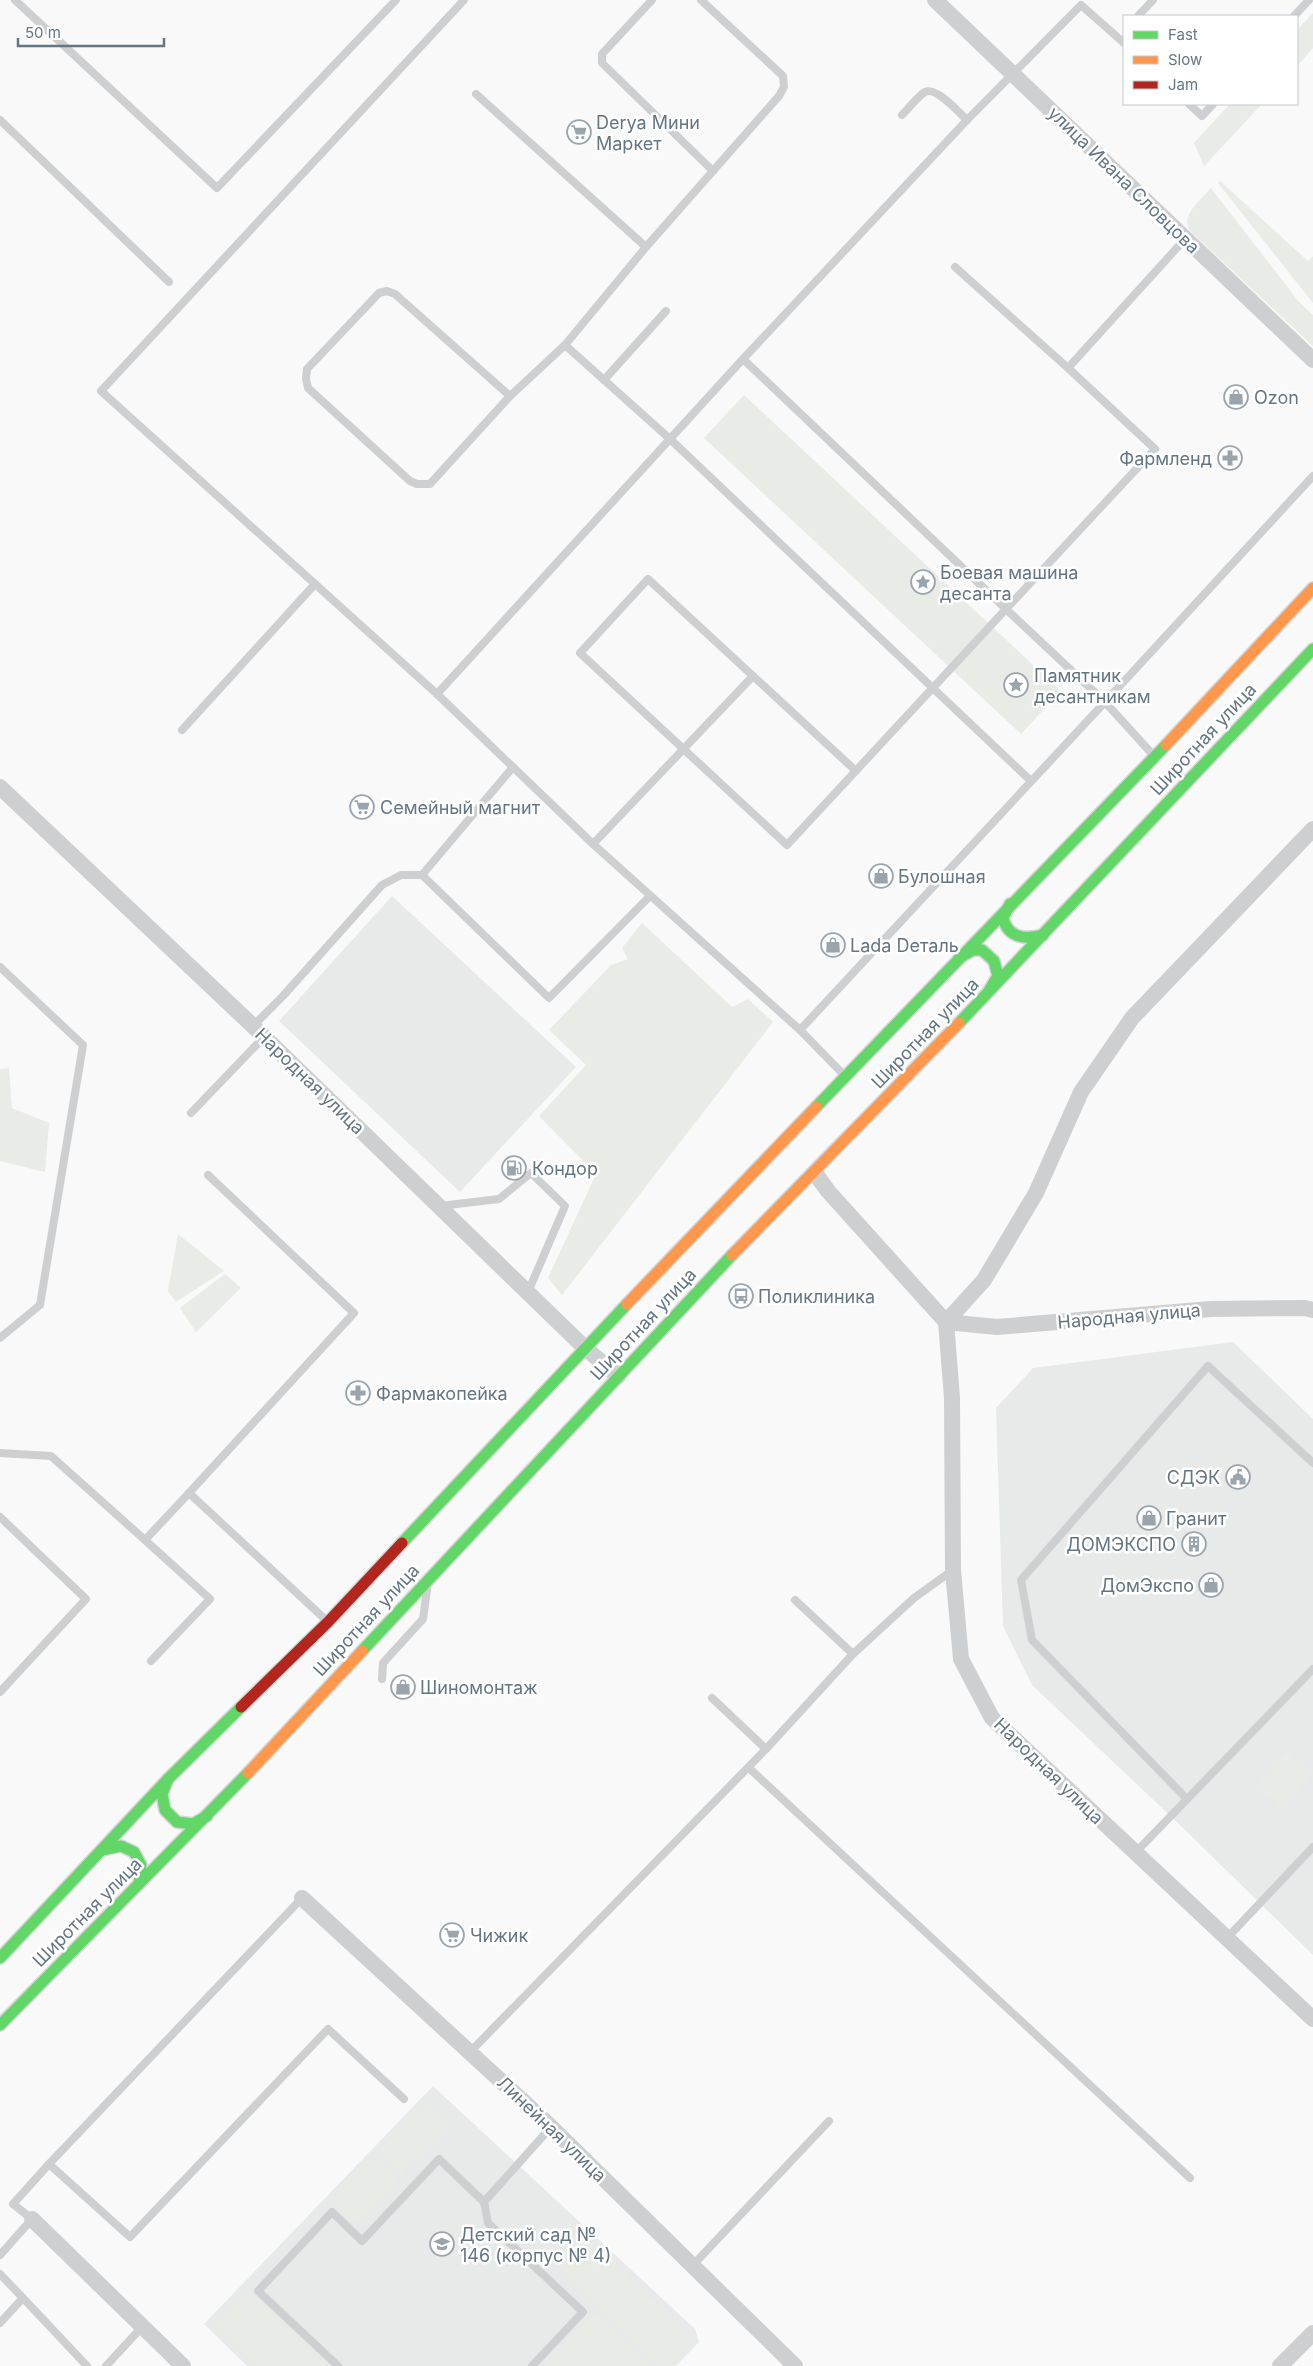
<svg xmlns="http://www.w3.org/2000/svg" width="1313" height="2366" font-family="Inter,sans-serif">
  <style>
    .built { fill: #e8e9e9 }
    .green { fill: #e8ebe6 }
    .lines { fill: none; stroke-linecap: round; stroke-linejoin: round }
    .fast-casing { stroke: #d5d6d7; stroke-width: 14 }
    .slow-casing { stroke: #d5d6d7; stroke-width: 14 }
    .jam-casing { stroke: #d5d6d7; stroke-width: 14 }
    .lane { stroke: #cecfd0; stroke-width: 8 }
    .street { stroke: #cecfd0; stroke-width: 16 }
    .fast { stroke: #63d668; stroke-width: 11 }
    .slow { stroke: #ff974d; stroke-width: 11 }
    .jam { stroke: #b3261e; stroke-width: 11 }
    .labels { text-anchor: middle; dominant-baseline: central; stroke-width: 5; stroke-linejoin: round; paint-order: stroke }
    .poi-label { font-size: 18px; fill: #657683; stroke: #fff; text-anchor: start }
    .street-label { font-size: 18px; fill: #657683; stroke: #fff }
  </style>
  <rect width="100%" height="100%" fill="#f9f9f9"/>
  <g class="built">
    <polygon points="392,896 576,1067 460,1192 279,1021"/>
    <polygon points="1233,1342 1313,1419 1313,1955 1182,1827 1032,1685 1003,1626 996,1408 1033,1368"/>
    <polygon points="433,2086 695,2329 699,2342 676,2366 247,2366 204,2324"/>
  </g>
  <g class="green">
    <polygon points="1313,13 1313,48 1297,66 1297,30"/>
    <polygon points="1230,104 1262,104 1204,166 1194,143"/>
    <polygon points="1220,181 1308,261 1313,256 1313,303 1218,183"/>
    <path d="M1211,188l88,114 14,13v31l-123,-115c-10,-16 11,-31 21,-43z"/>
    <polygon points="744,395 1061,691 1021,734 704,438"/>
    <polygon points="642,923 732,1007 748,999 773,1022 562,1295 548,1278 596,1174 539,1116 586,1065 549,1030 611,965 628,959 622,948"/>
    <polygon points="9,1068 12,1108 49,1123 45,1172 0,1161 0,1069"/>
    <polygon points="178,1234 224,1271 176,1302 168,1291"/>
    <polygon points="225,1274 241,1288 196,1332 180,1308"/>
    <polygon points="1287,1753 1311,1775 1281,1807 1257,1785"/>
    <polygon points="427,2101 451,2124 402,2174 379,2150"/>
    <polygon points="373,2158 397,2181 358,2222 333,2198"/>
    <polygon points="569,2221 694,2340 669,2366 661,2366 541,2251"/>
    <polygon points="249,2291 326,2366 257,2366 215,2325"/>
    <polygon points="594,2312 651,2366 544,2366"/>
  </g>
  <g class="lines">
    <g class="fast-casing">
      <g id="fast">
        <path d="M1010,904l-7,14c5,20 22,22 40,17"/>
        <polyline points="959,958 973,950 982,950 994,961 998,976 990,989"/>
        <polyline points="959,1023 1313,649"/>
        <polyline points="816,1107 1166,745"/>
        <polyline points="402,1543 627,1304"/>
        <polyline points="362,1651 732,1255"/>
        <polyline points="168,1779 162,1794 165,1810 177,1822 193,1824 207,1816"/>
        <polyline points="102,1850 121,1846 134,1852 141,1865 139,1884"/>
        <polyline points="0,1958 168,1779 241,1707"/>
        <polyline points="0,2025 248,1773"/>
      </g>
    </g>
    <g class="slow-casing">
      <g id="slow">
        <polyline points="1166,745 1313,588"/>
        <polyline points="732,1255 959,1023"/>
        <polyline points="627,1304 816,1107"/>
        <polyline points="248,1773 362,1651"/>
      </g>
    </g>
    <g class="jam-casing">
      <polyline id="jam" points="241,1707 328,1622 402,1543"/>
    </g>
    <g class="lane">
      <polyline points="15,0 217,188 396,0"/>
      <polyline points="464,0 101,391 437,694 593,844 800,1030 843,1074"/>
      <polyline points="652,0 602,54 602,63 713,171"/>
      <polyline points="1138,16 1153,0"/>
      <polyline points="1294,16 1309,0"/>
      <polyline points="476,94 646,247 565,345 670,439 1031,781"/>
      <polyline points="1189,104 1202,116 1213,104"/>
      <path d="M902,115c7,-7 15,-18 23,-23 11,-6 33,20 42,28"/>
      <polyline points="0,120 169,282"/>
      <polyline points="1185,239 1068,368 1155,449 1006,609 1105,702 1313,476"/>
      <polyline points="646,247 779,96 784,87 783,76 701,0"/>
      <polyline points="955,267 1068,368"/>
      <path d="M743,359l263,250c-73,78 -146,158 -219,236l-207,-192 68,-74 208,192"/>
      <polyline points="604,380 666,311"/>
      <polyline points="510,396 430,484 417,484 410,481 308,388 306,379 307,369 379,293 387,291 395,294 510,396 565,345"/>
      <polyline points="437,694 743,359 967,120 1081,5 1124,43"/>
      <polyline points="182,730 315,584"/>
      <polyline points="513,767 422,875 549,998 650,896"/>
      <polyline points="593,844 753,676"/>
      <polyline points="0,967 83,1045 40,1305 0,1338"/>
      <polyline points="253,1026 283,996 382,885 401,875 422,875"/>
      <polyline points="800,1030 1105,702 1154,756"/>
      <polyline points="191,1113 264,1037"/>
      <polyline points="208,1175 354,1313 189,1493 327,1621"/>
      <polyline points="440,1206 499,1199 531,1173 565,1206 528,1292"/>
      <polyline points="0,1453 51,1456 145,1540 189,1493"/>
      <polyline points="0,1517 86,1599 0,1692"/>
      <polyline points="145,1540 210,1599 151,1661"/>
      <polyline points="795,1600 853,1654 914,1598 953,1570"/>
      <polyline points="382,1679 383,1663 423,1619 427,1590"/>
      <polyline points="712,1698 766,1749 853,1654"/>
      <polyline points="749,1768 1190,2178"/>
      <polyline points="1187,1799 1032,1640 1021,1580 1208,1366 1313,1463"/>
      <polyline points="1135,1853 1313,1669"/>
      <polyline points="1227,1938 1313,1847"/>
      <polyline points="471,2051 766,1749"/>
      <polyline points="49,2164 302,1898"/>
      <polyline points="484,2202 551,2127"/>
      <polyline points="0,2255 32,2219 13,2204 49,2164 130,2237 328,2029 404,2099"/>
      <polyline points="693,2265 829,2121"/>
      <polyline points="0,2274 23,2298"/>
      <polyline points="0,2323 23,2298 87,2366"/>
      <polyline points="106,2366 142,2327"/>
      <polyline points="338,2366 258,2291 332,2212 362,2241 439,2159 484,2202 488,2223 583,2312 532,2366"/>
    </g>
    <g class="street">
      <polyline points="935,0 1313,360"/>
      <polyline points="0,787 253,1026 585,1348 618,1376"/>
      <polyline points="815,1173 828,1191 946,1322 952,1398 953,1570 961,1659 992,1718 1313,2019"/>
      <polyline points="946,1322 984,1280 1036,1193 1081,1092 1132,1018 1313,829"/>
      <polyline points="946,1322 997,1327 1211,1309 1305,1308 1313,1310"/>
      <polyline points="302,1898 551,2127 795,2366"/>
      <polyline points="32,2219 183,2366"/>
      <polyline points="1280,2366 1313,2333"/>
    </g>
    <use href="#fast" class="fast"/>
    <use href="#slow" class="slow"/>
    <use href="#jam" class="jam"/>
  </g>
  <defs>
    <g id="supermarket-ring" transform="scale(1.25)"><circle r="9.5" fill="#fff" stroke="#99a4ac" stroke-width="1.5"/><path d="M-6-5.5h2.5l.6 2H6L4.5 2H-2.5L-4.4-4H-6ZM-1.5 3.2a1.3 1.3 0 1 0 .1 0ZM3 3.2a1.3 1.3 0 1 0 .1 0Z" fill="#99a4ac"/></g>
    <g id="shop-ring" transform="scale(1.25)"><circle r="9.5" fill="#fff" stroke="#99a4ac" stroke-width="1.5"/><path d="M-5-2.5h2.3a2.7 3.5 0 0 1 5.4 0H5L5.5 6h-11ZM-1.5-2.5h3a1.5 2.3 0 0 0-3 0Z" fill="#99a4ac"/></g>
    <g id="pharmacy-ring" transform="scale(1.25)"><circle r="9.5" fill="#fff" stroke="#99a4ac" stroke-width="1.5"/><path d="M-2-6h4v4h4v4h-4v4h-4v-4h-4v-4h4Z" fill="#99a4ac"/></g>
    <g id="sight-ring" transform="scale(1.25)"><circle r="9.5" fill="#fff" stroke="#99a4ac" stroke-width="1.5"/><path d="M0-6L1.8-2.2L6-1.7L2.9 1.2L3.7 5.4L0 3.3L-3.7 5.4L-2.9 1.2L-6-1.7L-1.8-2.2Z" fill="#99a4ac"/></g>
    <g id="fuel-ring" transform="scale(1.25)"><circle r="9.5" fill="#fff" stroke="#99a4ac" stroke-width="1.5"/><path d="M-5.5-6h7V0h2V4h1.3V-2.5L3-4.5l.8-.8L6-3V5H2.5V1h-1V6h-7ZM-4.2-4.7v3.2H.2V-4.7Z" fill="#99a4ac"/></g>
    <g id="bus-ring" transform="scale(1.25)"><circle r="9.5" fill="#fff" stroke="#99a4ac" stroke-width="1.5"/><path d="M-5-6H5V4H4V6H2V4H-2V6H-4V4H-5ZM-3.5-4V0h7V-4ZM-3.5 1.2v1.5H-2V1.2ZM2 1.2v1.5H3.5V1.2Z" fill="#99a4ac"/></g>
    <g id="civic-ring" transform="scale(1.25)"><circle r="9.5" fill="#fff" stroke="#99a4ac" stroke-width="1.5"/><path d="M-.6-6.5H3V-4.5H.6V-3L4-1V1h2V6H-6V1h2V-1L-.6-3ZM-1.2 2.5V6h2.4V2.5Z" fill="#99a4ac"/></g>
    <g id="building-ring" transform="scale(1.25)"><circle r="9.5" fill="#fff" stroke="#99a4ac" stroke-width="1.5"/><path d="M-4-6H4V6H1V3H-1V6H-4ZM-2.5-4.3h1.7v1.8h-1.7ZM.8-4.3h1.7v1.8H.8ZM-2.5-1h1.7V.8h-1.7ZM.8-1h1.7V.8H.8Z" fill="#99a4ac"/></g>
    <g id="school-ring" transform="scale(1.25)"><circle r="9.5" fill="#fff" stroke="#99a4ac" stroke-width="1.5"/><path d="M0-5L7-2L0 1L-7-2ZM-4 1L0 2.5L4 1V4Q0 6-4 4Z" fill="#99a4ac"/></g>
  </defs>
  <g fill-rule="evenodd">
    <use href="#supermarket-ring" x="579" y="132"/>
    <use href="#shop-ring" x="1236" y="397"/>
    <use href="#pharmacy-ring" x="1230" y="458"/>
    <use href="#sight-ring" x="923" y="582"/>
    <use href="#sight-ring" x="1016" y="685"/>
    <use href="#supermarket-ring" x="362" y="807"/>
    <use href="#shop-ring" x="881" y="876"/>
    <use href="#shop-ring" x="833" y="945"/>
    <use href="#fuel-ring" x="514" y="1168"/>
    <use href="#bus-ring" x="741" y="1296"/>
    <use href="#pharmacy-ring" x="358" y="1393"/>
    <use href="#civic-ring" x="1238" y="1477"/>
    <use href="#shop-ring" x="1149" y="1518"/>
    <use href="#building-ring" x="1194" y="1544"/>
    <use href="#shop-ring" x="1211" y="1585"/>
    <use href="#shop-ring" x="403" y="1687"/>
    <use href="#supermarket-ring" x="452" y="1935"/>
    <use href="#school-ring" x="442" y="2244"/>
  </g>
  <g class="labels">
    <g class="poi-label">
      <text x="596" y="122">Derya Мини<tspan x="596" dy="21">Маркет</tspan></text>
      <text x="1254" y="397">Ozon</text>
      <text x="1212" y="458" text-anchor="end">Фармленд</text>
      <text x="940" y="572">Боевая машина<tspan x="940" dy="21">десанта</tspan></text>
      <text x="1034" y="675">Памятник<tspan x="1034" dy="21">десантникам</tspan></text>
      <text x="380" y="807">Семейный магнит</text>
      <text x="898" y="876">Булошная</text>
      <text x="850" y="945">Lada Dеталь</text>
      <text x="532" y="1168">Кондор</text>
      <text x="758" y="1296">Поликлиника</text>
      <text x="376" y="1393">Фармакопейка</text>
      <text x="1220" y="1477" text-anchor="end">СДЭК</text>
      <text x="1166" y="1518">Гранит</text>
      <text x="1176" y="1544" text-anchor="end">ДОМЭКСПО</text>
      <text x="1194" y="1585" text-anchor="end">ДомЭкспо</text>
      <text x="420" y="1687">Шиномонтаж</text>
      <text x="470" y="1935">Чижик</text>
      <text x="460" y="2234">Детский сад №<tspan x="460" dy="21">146 (корпус № 4)</tspan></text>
    </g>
    <g class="street-label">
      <text transform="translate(1124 180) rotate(44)">улица Ивана Словцова</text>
      <text transform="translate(1203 739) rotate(-47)">Широтная улица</text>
      <text transform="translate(925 1033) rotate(-46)">Широтная улица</text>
      <text transform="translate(310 1081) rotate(44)">Народная улица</text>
      <text transform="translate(1129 1316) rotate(-5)">Народная улица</text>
      <text transform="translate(643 1324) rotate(-47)">Широтная улица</text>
      <text transform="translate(366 1620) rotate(-47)">Широтная улица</text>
      <text transform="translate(1049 1771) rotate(44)">Народная улица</text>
      <text transform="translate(87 1912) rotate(-45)">Широтная улица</text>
      <text transform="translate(552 2129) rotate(44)">Линейная улица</text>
    </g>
  </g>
  <rect x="1123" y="15" width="175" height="90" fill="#ffffff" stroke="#c1c8cd"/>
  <rect x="1133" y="31" width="25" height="8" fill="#63d668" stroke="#c1c8cd"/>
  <text x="1168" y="40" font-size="15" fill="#657683">Fast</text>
  <rect x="1133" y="56" width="25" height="8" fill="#ff974d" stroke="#c1c8cd"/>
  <text x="1168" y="65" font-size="15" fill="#657683">Slow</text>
  <rect x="1133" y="81" width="25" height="8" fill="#b3261e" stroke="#c1c8cd"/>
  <text x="1168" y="90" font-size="15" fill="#657683">Jam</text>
  <path d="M18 38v8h146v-8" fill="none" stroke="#657683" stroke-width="2.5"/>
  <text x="25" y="38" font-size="15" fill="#657683" stroke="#ffffff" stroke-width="4" paint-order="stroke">50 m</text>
</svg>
